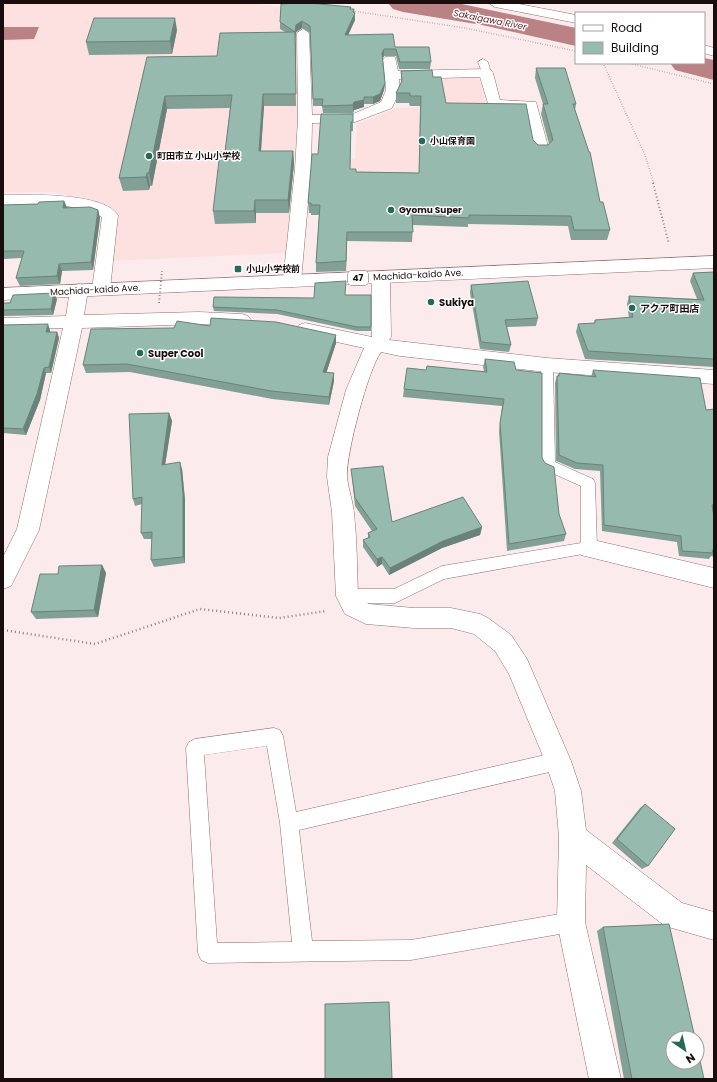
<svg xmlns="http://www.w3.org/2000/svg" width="717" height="1082" font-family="Poppins,'Noto Sans JP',sans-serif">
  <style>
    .built { fill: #fde1e1 }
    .water { fill: #ba8284 }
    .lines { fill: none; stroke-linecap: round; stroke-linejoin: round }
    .river { fill: #ba8284; fill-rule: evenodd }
    .service-casing { stroke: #917171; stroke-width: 1 }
    .minor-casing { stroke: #917171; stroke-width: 1 }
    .primary-casing { stroke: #917171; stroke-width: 1 }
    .path-far2 { stroke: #8f8081; stroke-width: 1.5; stroke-dasharray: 0.5 2; stroke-linecap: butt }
    .path-far1 { stroke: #8f8081; stroke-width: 2; stroke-dasharray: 1 2.5; stroke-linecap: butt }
    .path { stroke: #8f8081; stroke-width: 2.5; stroke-dasharray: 1 3; stroke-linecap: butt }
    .service { fill: #fff; fill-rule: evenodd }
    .minor { fill: #fff; fill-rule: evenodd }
    .primary { fill: #fff; fill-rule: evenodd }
    .path-bridge { stroke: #8f8081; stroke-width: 2; stroke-dasharray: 1 2.5; stroke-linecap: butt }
    .wall { fill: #82a096 }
    .shaded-wall { fill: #6a827a }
    .building { fill: #97baae; stroke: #6a827a }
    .poi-dot { fill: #276857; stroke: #fff; stroke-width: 1.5 }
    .labels { text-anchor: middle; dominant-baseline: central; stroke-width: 3; stroke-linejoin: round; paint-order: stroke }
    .far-water-label { font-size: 9px; font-style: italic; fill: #641f27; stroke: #fff }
    .far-poi-label { font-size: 9px; font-weight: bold; fill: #190d0e; stroke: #fff; text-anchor: start }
    .far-street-label { font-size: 9px; fill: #190d0e; stroke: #fff }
    .shield { fill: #fff; stroke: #5e5656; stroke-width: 1 }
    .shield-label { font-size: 9px; font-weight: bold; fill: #190d0e }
    .poi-label { font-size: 10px; font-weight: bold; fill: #190d0e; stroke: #fff; text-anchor: start }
  </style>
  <rect width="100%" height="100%" fill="#fbebec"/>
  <g class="built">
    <polygon points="3,3 245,3 297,8 298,120 286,253 111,261 116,213 107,206 53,192 3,192"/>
    <polygon points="473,76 480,80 487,109 487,179 311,172 312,158 355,159 357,124 397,108 445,107 439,77"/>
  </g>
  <polygon class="water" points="3,27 39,27 34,39 3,40"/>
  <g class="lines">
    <g class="river">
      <polygon points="388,3 457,3 576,28 576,46 482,25 403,12 393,9"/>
      <polygon points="704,58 714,60 714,80 675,70 670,63 704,63"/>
    </g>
    <g class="service-casing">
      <g id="service">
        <polygon points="483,59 488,62 491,73 489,75 483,75 478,62"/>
        <polygon points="547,360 552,362 553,365 555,462 593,479 595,483 597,548 594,552 444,579 395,603 347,603 341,601 339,596 341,591 347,589 394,589 442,566 581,543 581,486 543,469 541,465 541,365 542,362"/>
        <path d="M274,728l6,2 3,6 13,76 262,-60 6,3 3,6 -3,6 -6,3 -259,60 13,111 99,-1 160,-28 7,3 3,7 -3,7 -7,3 -160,28 -203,3 -7,-3 -3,-7 -12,-205 3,-6 6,-3zM267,746l13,77 12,119 -75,1 -13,-188z"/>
      </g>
    </g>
    <g class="minor-casing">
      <g id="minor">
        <polygon points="489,3 514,3 576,15 576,23 495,7"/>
        <polygon points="303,29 309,33 312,115 353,114 381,102 386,90 383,60 385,57 395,57 398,71 486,69 491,70 493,73 500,100 536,102 549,150 546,153 536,153 533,150 525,109 489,107 480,77 399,79 400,90 392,108 355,122 312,123 311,169 301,281 298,285 292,287 286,285 283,281 295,169 298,119 297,33"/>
        <polygon points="704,45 714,48 714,56 704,53"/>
        <path d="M3,195c25,0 100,-3 115,20l-8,74 -3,4 -6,2 -6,-2 -3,-4 10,-72c-29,-16 -67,-12 -99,-12z"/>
        <path d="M381,271l6,2 3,4 1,60 -2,3 158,18 167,12v14l-167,-12 -147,-16 -19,-4c-13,18 -35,102 -34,125 1,12 6,24 7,36 3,27 3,55 4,82l3,5 8,4 45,4h37l29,6 8,4 23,17 16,24 44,102 10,30 5,39 96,73 32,9v28l-49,-14 -79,-61 -1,57 36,157h-32l-32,-157 2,-85 -4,-46 -10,-30 -36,-87 -14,-23 -21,-17 -23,-6h-37l-48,-4 -21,-10 -9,-18 -4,-84 -5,-35 1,-20 18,-67 18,-42 -59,-13 -6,-2 -3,-4 3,-4 6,-2 67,14v-60l3,-4z"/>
        <polygon points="79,284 85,286 88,290 84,315 199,312 242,314 248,316 251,320 248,324 242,326 199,324 82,328 39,530 11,586 3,589 3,557 17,529 63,328 3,330 3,318 66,316 70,290 73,286"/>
        <polygon points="589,539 714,568 714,588 581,555 578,548 581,541"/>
      </g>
    </g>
    <g class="primary-casing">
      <polygon id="primary" points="714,256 714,268 3,300 3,288"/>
    </g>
    <g class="path-far2">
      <polyline points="287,3 294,4"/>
      <polyline points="353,11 465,28 576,51"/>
      <polyline points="603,63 645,155 654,184"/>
      <polyline points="628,63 714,84"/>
    </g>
    <polyline class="path-far1" points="653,183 669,244"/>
    <polyline class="path" points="3,630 95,644 200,609 279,618 326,611"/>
    <use href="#service" class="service"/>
    <use href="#minor" class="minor"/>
    <use href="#primary" class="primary"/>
    <polyline class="path-bridge" points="159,303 162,271"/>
  </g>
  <g class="wall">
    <polygon points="351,9 354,9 355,20 348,35 395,47 431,62 430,69 399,69 396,56 384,56 382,59 385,83 384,90 380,101 373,104 364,104 364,107 354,110 353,113 323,113 322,106 313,106 310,33 302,28 296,32 295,39 296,106 264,106 261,151 293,151 294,164 289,213 256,213 256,223 215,224 213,211 225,152 230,108 167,109 152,186 150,186 149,190 123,191 119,178 147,57 217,56 285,32 280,29 280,22"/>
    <polygon points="177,30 172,54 89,55 86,42"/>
    <polygon points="536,68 576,104 575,110 600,202 610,230 607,240 571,240 568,226 468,224 468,227 413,225 412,242 347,241 346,271 316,272 316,263 319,215 311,215 311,213 309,213 308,203 318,154 353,114 353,131 351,131 350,169 356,172 419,173 420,106 410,106 409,103 396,103 396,93 401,83 401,71 433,77 446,103 533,140 538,145 548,145 549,144 541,114 543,104 535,78"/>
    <polygon points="64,201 67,207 98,210 100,218 93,270 62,271 60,284 20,286 16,278 22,258 3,259 3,205 38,204"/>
    <polygon points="714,272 714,367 585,359 576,332 578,324 594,323 595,320 629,318 627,304 629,296 697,299 690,281 693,273"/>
    <polygon points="471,285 538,318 536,326 507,327 511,345 509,352 480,349 470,293"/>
    <polygon points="345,295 371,295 371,331 357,331 277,314 214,311 213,307"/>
    <polygon points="57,299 53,315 3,316 3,303"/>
    <polygon points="3,325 50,330 50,332 57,332 59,338 51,373 46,373 40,400 26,435 3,433"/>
    <polygon points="210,326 336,335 336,343 326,373 334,373 334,381 329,405 272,399 130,372 86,373 83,365 174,328"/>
    <polygon points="485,359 516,370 559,514 566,534 564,541 507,551 499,431 502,406 403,397 404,389 426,370 484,371 483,367"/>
    <polygon points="593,370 706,410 714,409 714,511 713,511 714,517 714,557 711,556 709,559 679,556 677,542 602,531 600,471 575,469 556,461 555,383 557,376 558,376 559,373 591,377"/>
    <polygon points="169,413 172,421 165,464 182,469 185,500 185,563 154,567 151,560 152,539 144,539 141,533 142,504 135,506 133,499"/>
    <polygon points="351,469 392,522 482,527 480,535 442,548 389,575 382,564 377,567 363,547 363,540 368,538 368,533 372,531 355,506 352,477"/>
    <polygon points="102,565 106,573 98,617 36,619 31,612 58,574"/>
    <polygon points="645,804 648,866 642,869 612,843 640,808"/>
    <polygon points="603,927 704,1079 624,1079 597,931"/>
  </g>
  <g class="shaded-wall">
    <polygon points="354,9 355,20 345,42 345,35"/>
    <polygon points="175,18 177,30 172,54 170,41"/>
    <polygon points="302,21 302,28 296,32 296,39 295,32 296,25"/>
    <polygon points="295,32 296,44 296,106 296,94"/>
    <polygon points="384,49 384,56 382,60 382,53"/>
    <polygon points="385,83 384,90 380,101 373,104 373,97"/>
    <polygon points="263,94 264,106 260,164 259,151"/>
    <polygon points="165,96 167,109 152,186 149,173"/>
    <polygon points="364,100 364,107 354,110 353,113 353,105 354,102"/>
    <polygon points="293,151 294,164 289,213 288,200"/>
    <polygon points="147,173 150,186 149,190 146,177"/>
    <polygon points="255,200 256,213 256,223 254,211"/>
    <polygon points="64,201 67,208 63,208"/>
    <polygon points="98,210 100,218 93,270 91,262"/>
    <polygon points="347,232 347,241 346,271 346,261"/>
    <polygon points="59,264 62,271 60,284 57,276"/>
    <polygon points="54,293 57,299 53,315 51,309"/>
    <polygon points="48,324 50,330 49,338 46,332"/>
    <polygon points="57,332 59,338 51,373 49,367"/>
    <polygon points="336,335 336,343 324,380 323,372"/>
    <polygon points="44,368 46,373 40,400 26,435 23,429"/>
    <polygon points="334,373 334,381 329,405 329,397"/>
    <polygon points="169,413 172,421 164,472 162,465"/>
    <polygon points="180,462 182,469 185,500 185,563 183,557"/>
    <polygon points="482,527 480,535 442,548 389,575 390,568 443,541"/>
    <polygon points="382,557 382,564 377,567 377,559"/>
    <polygon points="102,565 106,573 98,617 94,610"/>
  </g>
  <g class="building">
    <polygon points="298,3 309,3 351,7 350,9 354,9 353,12 355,13 345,35 393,34 395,47 429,47 431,62 400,62 396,49 384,49 382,53 385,83 380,94 373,97 364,97 364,100 354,102 353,105 322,106 323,99 313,99 310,26 302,21 296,25 295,32 280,22 281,4"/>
    <polygon points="94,18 175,18 170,41 86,42"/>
    <polygon points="295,32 296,94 263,94 259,151 293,151 288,200 255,200 254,211 213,211 220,152 225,152 232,95 165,96 149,173 147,173 146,177 119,178 147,57 217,56 220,33"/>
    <polygon points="536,68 565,68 576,104 573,104 589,152 590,152 600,202 603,202 610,230 574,230 571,216 469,215 469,218 412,215 413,232 347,232 346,261 316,263 320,205 311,205 311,203 308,203 312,154 318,154 321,114 353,114 353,122 351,122 350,169 356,169 356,172 419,173 421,96 410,96 410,93 396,93 402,81 401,71 432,70 433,77 441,77 446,103 526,104 533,140 538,145 548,145 553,140 543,104 548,104"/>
    <polygon points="64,201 63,208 90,207 98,210 91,262 59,264 57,276 16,278 24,251 3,251 3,205 38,204 39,202"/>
    <polygon points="714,272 714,359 588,351 578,324 595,323 595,320 633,317 629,296 704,300 693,273"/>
    <polygon points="346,281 345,295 371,295 371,327 357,327 277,310 213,307 214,297 314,298 315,283"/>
    <polygon points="528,281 538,318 505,320 511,345 481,342 471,285"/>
    <polygon points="54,293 51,309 3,310 3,303 10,303 13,295"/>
    <polygon points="211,318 276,322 336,335 323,372 334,373 329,397 271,391 127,364 83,365 91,329 174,328 177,321 210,326"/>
    <polygon points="48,324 46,332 57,332 49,367 44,368 37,394 23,429 3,428 3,325"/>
    <polygon points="485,359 514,362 516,370 542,373 542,458 545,463 554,467 559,514 566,534 509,544 500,423 504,399 404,389 407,368 426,370 427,366 487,372"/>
    <polygon points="593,370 700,378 706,410 714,409 714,505 712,505 714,517 714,551 712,550 713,553 682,551 681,536 604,525 603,465 577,463 559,455 557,376 559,376 559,373 596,377"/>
    <polygon points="169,413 162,465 180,462 183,493 183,557 151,560 152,532 141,533 142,497 133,499 129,414"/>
    <polygon points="383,466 392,522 463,497 482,527 443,541 390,568 382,557 377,559 363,540 370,537 368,533 377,529 355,498 351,469"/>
    <polygon points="102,565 94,610 31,612 40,574 58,574 59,566"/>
    <polygon points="645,804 675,829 648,866 617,839"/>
    <polygon points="669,924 695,1038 673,1038 673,1062 697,1062 697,1047 704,1079 632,1079 603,927"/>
    <polygon points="389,1002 392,1079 325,1079 325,1004"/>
  </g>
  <g class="poi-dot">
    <circle cx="422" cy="141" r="4"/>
    <circle cx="149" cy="156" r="4"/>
    <circle cx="391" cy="210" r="4"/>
    <rect x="234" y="265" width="8" height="8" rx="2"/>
    <circle cx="431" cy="302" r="4"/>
    <circle cx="632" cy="308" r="4"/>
    <circle cx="140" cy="353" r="4"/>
  </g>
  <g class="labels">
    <g class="far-water-label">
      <text transform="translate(490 20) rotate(11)">Sakaigawa River</text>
    </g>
    <g class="far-poi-label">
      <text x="430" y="141">小山保育園</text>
      <text x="157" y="156">町田市立 小山小学校</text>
      <text x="399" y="210">Gyomu Super</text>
      <text x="246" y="269">小山小学校前</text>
    </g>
    <g class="far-street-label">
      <text transform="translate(418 275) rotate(-3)">Machida-kaido Ave.</text>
      <text transform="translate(95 290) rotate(-3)">Machida-kaido Ave.</text>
    </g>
    <rect class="shield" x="348" y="271" width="20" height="14" rx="3"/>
    <g class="shield-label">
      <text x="358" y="278">47</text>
    </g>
    <g class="poi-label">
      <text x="439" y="302">Sukiya</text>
      <text x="640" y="308">アクア町田店</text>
      <text x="148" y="353">Super Cool</text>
    </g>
  </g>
  <rect width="717" height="1082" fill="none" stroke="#190d0e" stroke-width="8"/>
  <rect x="575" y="12" width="130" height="52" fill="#ffffff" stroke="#a39e9f"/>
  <rect x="583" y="25" width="20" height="6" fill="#ffffff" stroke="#a39e9f"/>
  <text x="611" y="32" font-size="12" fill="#190d0e">Road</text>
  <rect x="583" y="42" width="20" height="12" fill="#97baae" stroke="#a39e9f"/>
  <text x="611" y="52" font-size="12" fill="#190d0e">Building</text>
  <g transform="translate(685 1050) rotate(146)"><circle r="19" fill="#ffffff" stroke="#a39e9f"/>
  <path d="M0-3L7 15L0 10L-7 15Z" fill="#276857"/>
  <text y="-6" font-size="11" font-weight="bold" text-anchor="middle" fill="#190d0e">N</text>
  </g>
</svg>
